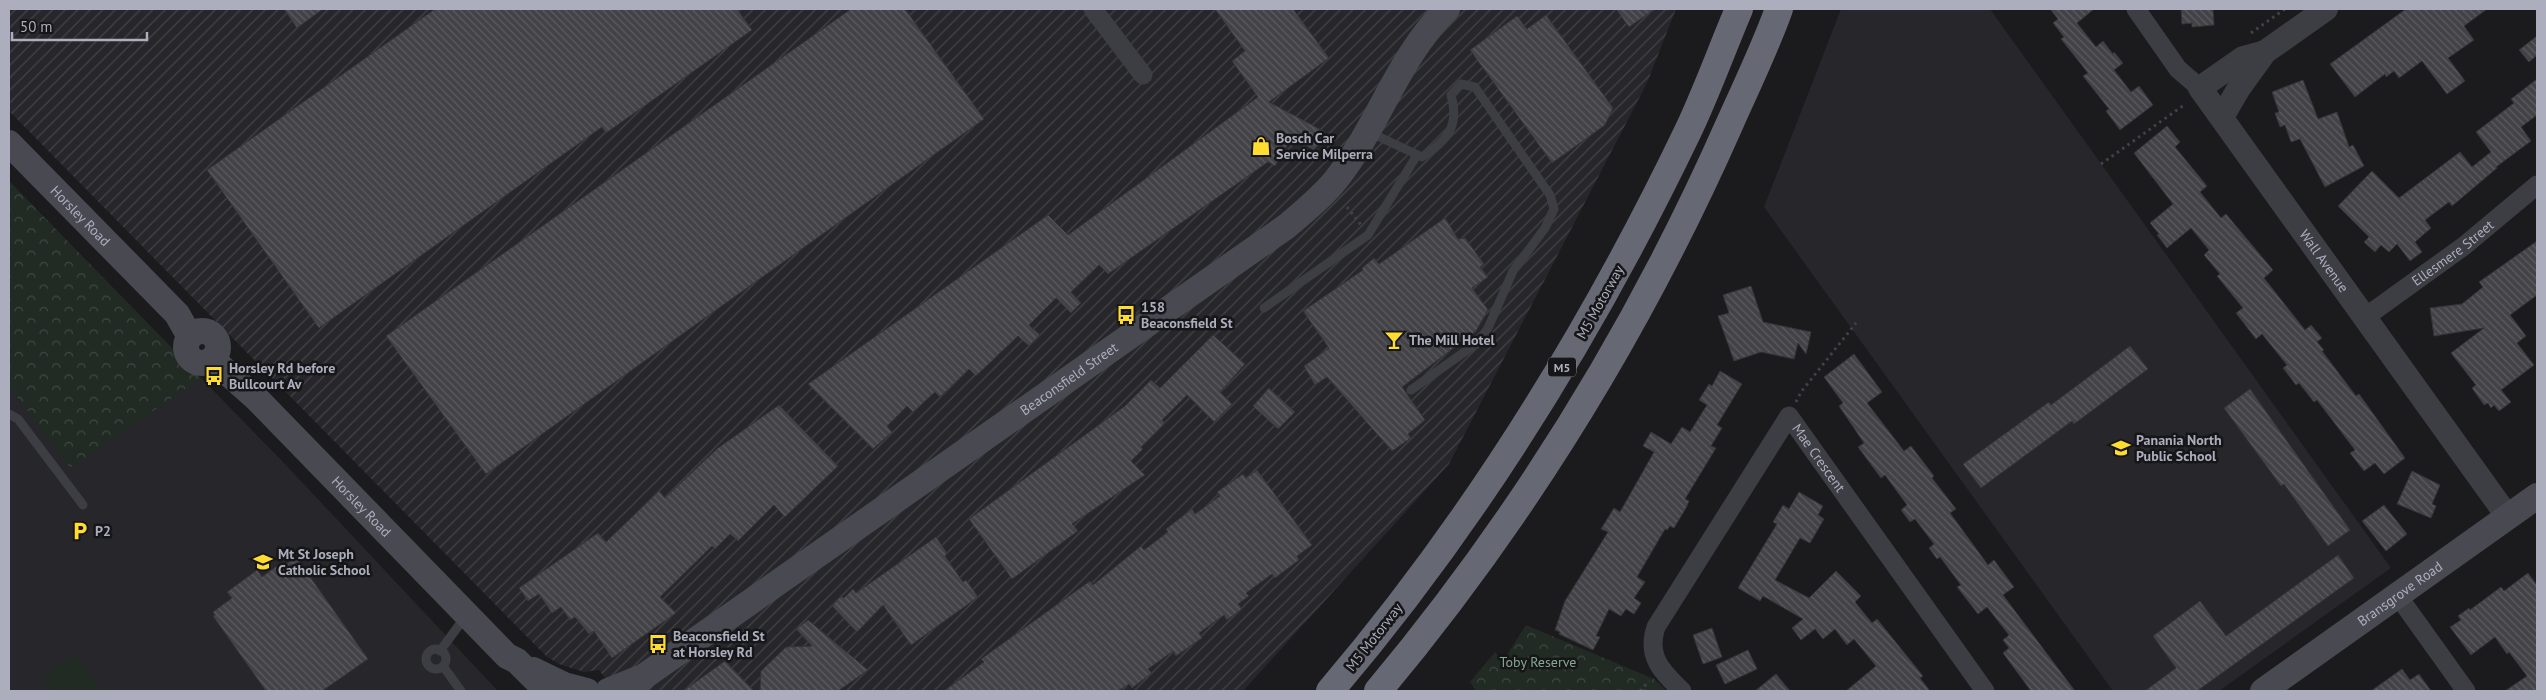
<svg xmlns="http://www.w3.org/2000/svg" width="2546" height="700" font-family="'PT Sans',sans-serif">
  <style>
    .built { fill: #27262a }
    .industrial { fill: url(#industrial-furrows) }
    .forest { fill: url(#forest-crowns) }
    .pitch { fill: #212b24 }
    .building { fill: url(#building-back-hatch); stroke: #353439 }
    .lines { fill: none; stroke-linecap: round; stroke-linejoin: round }
    .path { stroke: #414249; stroke-width: 3; stroke-dasharray: 2.5 4; stroke-linecap: butt }
    .service { stroke: #3d3d44; stroke-width: 9 }
    .minor { stroke: #3d3d44; stroke-width: 19 }
    .tertiary { stroke: #3d3d44; stroke-width: 24 }
    .secondary { stroke: #494952; stroke-width: 26 }
    .motorway { stroke: #666873; stroke-width: 28 }
    .labels { text-anchor: middle; dominant-baseline: central; stroke-width: 5; stroke-linejoin: round; paint-order: stroke }
    .shield { fill: #161518; stroke: #7f808c; stroke-width: 1 }
    .shield-label { font-size: 12px; font-weight: bold; fill: #acaebd }
    .poi-label { font-size: 14px; font-weight: bold; fill: #acaebd; stroke: #161518; text-anchor: start }
    .street-label { font-size: 14px; fill: #acaebd; stroke: #161518 }
    .park-label { font-size: 14px; fill: #82a98b; stroke: #161518 }
  </style>
  <defs>
    <pattern id="industrial-furrows" width="10" height="10" patternUnits="userSpaceOnUse" patternTransform="scale(1.25)"><rect width="10" height="10" fill="#27262a"/><path d="M-1 1l2-2M0 10L10 0M9 11l2-2" fill="none" stroke="#444347"/></pattern>
    <pattern id="forest-crowns" width="20" height="18" patternUnits="userSpaceOnUse" patternTransform="scale(1.25)"><rect width="20" height="18" fill="#212b24"/><path d="M2 6a3 3 0 1 1 6 0M12 15a3 3 0 1 1 6 0" fill="none" stroke="#3f4742"/></pattern>
    <pattern id="building-back-hatch" width="6" height="6" patternUnits="userSpaceOnUse" patternTransform="scale(1.25)"><rect width="6" height="6" fill="#424247"/><path d="M-1 5l2 2M0 0l6 6M5-1l2 2" fill="none" stroke="#5b5b60"/></pattern>
  </defs>
  <rect width="100%" height="100%" fill="#1b1a1d"/>
  <g class="built">
    <polygon points="1841,9 1990,9 2391,568 2219,691 2113,691 1764,207"/>
    <polygon points="9,181 285,464 498,691 9,691"/>
  </g>
  <polygon class="industrial" points="9,9 1676,9 1647,83 1449,464 1243,691 615,691 599,670 584,672 559,664 547,657 9,111"/>
  <g class="forest">
    <polygon points="9,181 201,378 70,468 9,386"/>
    <polygon points="1526,625 1654,679 1667,691 1476,691 1470,682 1495,652 1503,661"/>
  </g>
  <polygon class="pitch" points="76,654 102,691 53,691 43,676"/>
  <g class="building">
    <polygon points="284,9 323,9 297,28"/>
    <polygon points="435,9 737,9 752,30 606,133 602,127 319,328 207,170"/>
    <polygon points="851,9 905,9 984,119 486,474 386,336"/>
    <polygon points="1215,9 1293,9 1329,58 1269,102 1325,132 1314,150 1292,137 1275,166 1268,162 1108,274 1099,265 1071,292 1081,303 1071,313 1056,298 1029,325 1040,335 1029,346 1018,336 976,376 969,369 940,397 935,392 913,412 907,406 887,426 892,432 873,449 808,384 1048,215 1068,235 1258,97 1232,61 1245,51"/>
    <polygon points="1616,9 1655,9 1629,27"/>
    <polygon points="2050,9 2094,9 2077,23 2096,47 2103,41 2113,54 2114,52 2123,63 2114,70 2131,92 2139,86 2153,105 2120,130 2106,111 2109,109 2083,76 2088,73 2061,39 2064,37 2053,23 2058,19"/>
    <polygon points="2181,9 2213,9 2214,25 2192,27 2192,23 2182,24"/>
    <polygon points="2406,9 2487,9 2464,26 2474,40 2448,58 2465,81 2447,94 2422,61 2399,78 2394,71 2386,77 2385,74 2355,97 2330,64"/>
    <polygon points="1546,15 1613,108 1605,125 1552,163 1470,50 1517,16 1527,29"/>
    <polygon points="2537,36 2537,55 2529,62 2519,50"/>
    <polygon points="2537,79 2537,115 2521,127 2531,141 2496,167 2497,168 2452,206 2449,202 2425,220 2431,228 2415,242 2422,252 2410,261 2397,244 2389,252 2381,245 2375,252 2364,242 2369,237 2338,206 2372,171 2399,198 2460,152 2472,167 2491,152 2476,132 2514,103 2511,99"/>
    <polygon points="2303,80 2318,119 2337,112 2349,147 2353,145 2364,166 2325,187 2300,139 2291,142 2285,125 2280,127 2275,113 2279,112 2272,92"/>
    <polygon points="2167,126 2180,142 2175,147 2207,186 2200,192 2221,218 2226,214 2273,270 2264,278 2305,330 2311,325 2322,338 2317,342 2324,350 2322,351 2356,396 2359,394 2405,458 2384,474 2375,463 2364,471 2350,453 2355,450 2317,400 2314,402 2299,383 2296,385 2283,368 2287,365 2262,334 2256,339 2236,313 2243,308 2217,276 2220,274 2204,255 2209,250 2191,228 2167,248 2157,235 2159,234 2150,223 2173,204 2134,153"/>
    <polygon points="1445,218 1458,239 1465,238 1484,264 1480,267 1488,277 1472,288 1488,310 1476,331 1402,387 1425,420 1408,434 1411,438 1392,451 1327,377 1315,385 1304,366 1329,348 1303,311 1363,270 1362,268 1374,258 1379,264"/>
    <polygon points="2537,241 2537,295 2510,315 2526,336 2517,343 2534,365 2501,390 2511,402 2499,411 2494,405 2491,408 2488,403 2484,405 2472,388 2476,385 2451,353 2484,328 2434,336 2430,308 2462,304 2483,287 2479,282"/>
    <polygon points="1751,286 1763,322 1811,332 1806,354 1798,343 1794,359 1761,352 1734,361 1718,316 1729,313 1723,295"/>
    <polygon points="1213,335 1245,364 1220,392 1232,404 1214,422 1187,395 1162,420 1165,423 1141,447 1143,449 1131,461 1145,475 1072,524 1078,531 1012,579 969,519 1125,406 1151,380 1160,388"/>
    <polygon points="2130,346 2148,369 2074,424 2072,421 1981,488 1963,464 2049,402 2051,405"/>
    <polygon points="1854,354 1882,392 1867,403 1904,451 1911,446 1934,476 1932,478 1956,509 1950,513 1988,565 1994,560 2014,587 2003,595 2075,691 2031,691 2003,653 2009,648 2003,640 2009,635 1987,607 1978,614 1957,587 1961,585 1940,557 1937,559 1929,548 1934,544 1915,519 1910,522 1901,510 1907,505 1885,475 1881,478 1858,447 1864,443 1839,406 1843,403 1824,377"/>
    <polygon points="1720,371 1742,384 1717,425 1722,428 1711,446 1716,448 1685,499 1689,501 1686,508 1674,528 1670,526 1667,530 1665,529 1637,577 1645,582 1634,598 1641,603 1634,614 1626,609 1621,616 1609,609 1596,636 1600,637 1593,650 1559,634 1560,632 1555,630 1565,601 1608,532 1601,529 1614,508 1620,512 1654,452 1643,446 1651,432 1671,444 1682,427 1690,432 1707,405 1699,400 1709,384 1712,386"/>
    <polygon points="1269,388 1295,412 1278,429 1253,406"/>
    <polygon points="2250,389 2350,530 2328,546 2284,484 2281,486 2224,408"/>
    <polygon points="779,405 838,466 785,517 774,505 738,541 730,534 715,549 712,546 660,597 676,613 612,658 594,631 589,634 575,617 570,620 561,607 552,613 539,594 528,601 519,588 598,533 606,542 659,491 665,498 718,448"/>
    <polygon points="1257,470 1312,545 1297,556 1299,560 1275,578 1272,574 1246,593 1249,596 1238,604 1242,609 1227,620 1224,615 1199,633 1202,638 1176,656 1173,651 1148,669 1152,673 1132,688 1129,684 1118,691 944,691 984,662 981,659 1090,581 1093,585 1141,546 1144,550 1168,532 1166,529 1192,509 1195,514 1220,496 1217,492 1243,474 1246,478"/>
    <polygon points="2412,471 2440,485 2432,504 2436,506 2431,518 2397,504"/>
    <polygon points="1799,492 1823,506 1818,515 1824,519 1810,543 1800,538 1775,580 1809,598 1836,571 1861,596 1855,602 1872,623 1877,619 1923,676 1920,678 1930,691 1846,691 1876,666 1854,639 1847,645 1835,629 1823,639 1815,629 1801,640 1792,628 1803,619 1763,596 1760,601 1738,588 1777,524 1773,522 1783,505 1789,509"/>
    <polygon points="2384,505 2407,534 2386,551 2362,521"/>
    <polygon points="936,537 947,553 945,556 963,582 966,580 978,597 911,645 883,605 857,632 832,606 841,596 844,598 853,589 856,593"/>
    <polygon points="2338,555 2354,578 2197,691 2145,691 2176,668 2153,636 2200,601 2226,636"/>
    <polygon points="296,557 368,659 322,691 266,691 213,616 215,615 213,612 232,598 227,592 257,570 262,577 277,566 279,569"/>
    <polygon points="2528,573 2537,585 2537,691 2505,691 2527,676 2509,652 2507,654 2495,637 2471,655 2450,627 2461,620 2458,616 2469,608 2470,610 2501,587 2504,591"/>
    <polygon points="808,620 868,670 838,691 760,691 761,671 786,647 812,646 796,629"/>
    <polygon points="1712,628 1722,657 1703,664 1693,635"/>
    <polygon points="1748,650 1757,669 1725,684 1716,665"/>
    <polygon points="725,661 754,691 683,691"/>
    <polygon points="2402,669 2410,680 2419,674 2431,691 2371,691"/>
    <polygon points="1776,674 1790,691 1755,691"/>
  </g>
  <g class="lines">
    <g class="path">
      <polyline points="2251,33 2285,9"/>
      <polyline points="2101,164 2184,105"/>
      <polyline points="1347,207 1361,225"/>
      <polyline points="1796,402 1801,392 1856,323"/>
      <polyline points="1640,691 1649,681"/>
    </g>
    <g class="service">
      <path d="M1369,132l53,25c25,-16 38,-31 29,-62l10,-11 14,3 75,108 4,14 -9,19 -32,43 -25,57 -8,13 -69,49"/>
      <polyline points="1264,308 1368,235 1417,155"/>
      <polyline points="9,414 18,419 83,505"/>
      <circle cx="436" cy="659" r="10"/>
      <polyline points="440,651 465,617"/>
      <polyline points="443,666 461,691"/>
    </g>
    <g class="minor">
      <polyline points="1093,9 1143,75"/>
      <polyline points="2136,9 2178,69 2200,88"/>
      <path id="s1" d="M2364,318l100,-72 73,-61"/>
      <polyline points="2398,596 2466,691"/>
      <path id="s2" d="M1682,691c-20,-19 -36,-35 -26,-64l133,-211 196,275"/>
    </g>
    <g class="tertiary">
      <path id="s3" d="M2265,52l-22,6 -43,30 308,429"/>
      <polyline points="2222,117 2239,88 2265,52 2326,9"/>
    </g>
    <g class="secondary">
      <path id="s4" d="M9,143l168,171 13,23"/>
      <circle cx="202" cy="347" r="16"/>
      <path id="s5" d="M212,359l44,39 251,258 10,5 30,30"/>
      <polyline points="533,670 564,685 587,691"/>
      <polyline points="608,691 645,676"/>
      <path id="s6" d="M630,691l16,-16 641,-449c16,-14 33,-27 47,-44 44,-54 63,-124 113,-173"/>
      <path id="s7" d="M2263,691l274,-195"/>
    </g>
    <g class="motorway">
      <path d="M1330,691c144,-169 262,-360 358,-560 19,-40 34,-82 51,-122"/>
      <path d="M1378,691c143,-171 262,-364 352,-568 17,-38 35,-75 49,-114"/>
    </g>
  </g>
  <defs>
    <g id="shop-bare" transform="scale(1.5)"><path d="M-5-2.5h2.3a2.7 3.5 0 0 1 5.4 0H5L5.5 6h-11ZM-1.5-2.5h3a1.5 2.3 0 0 0-3 0Z" fill="#ffdc30" stroke="#161518" stroke-width="2.5" paint-order="stroke"/></g>
    <g id="bus-bare" transform="scale(1.5)"><path d="M-5-6H5V4H4V6H2V4H-2V6H-4V4H-5ZM-3.5-4V0h7V-4ZM-3.5 1.2v1.5H-2V1.2ZM2 1.2v1.5H3.5V1.2Z" fill="#ffdc30" stroke="#161518" stroke-width="2.5" paint-order="stroke"/></g>
    <g id="bar-bare" transform="scale(1.5)"><path d="M-6-5H6L.8 .8V4.5H3.5V6h-7V4.5H-.8V.8Z" fill="#ffdc30" stroke="#161518" stroke-width="2.5" paint-order="stroke"/></g>
    <g id="school-bare" transform="scale(1.5)"><path d="M0-5L7-2L0 1L-7-2ZM-4 1L0 2.5L4 1V4Q0 6-4 4Z" fill="#ffdc30" stroke="#161518" stroke-width="2.5" paint-order="stroke"/></g>
    <g id="parking-bare" transform="scale(1.5)"><path d="M-3.5-5.5H1a3.5 3.5 0 0 1 0 7H-1V5.5H-3.5ZM-1-3.4V-.6H.8a1.4 1.4 0 0 0 0-2.8Z" fill="#ffdc30" stroke="#161518" stroke-width="2.5" paint-order="stroke"/></g>
  </defs>
  <g fill-rule="evenodd">
    <use href="#shop-bare" x="1261" y="146"/>
    <use href="#bus-bare" x="1126" y="315"/>
    <use href="#bar-bare" x="1394" y="340"/>
    <use href="#bus-bare" x="214" y="376"/>
    <use href="#school-bare" x="2121" y="448"/>
    <use href="#parking-bare" x="80" y="531"/>
    <use href="#school-bare" x="263" y="562"/>
    <use href="#bus-bare" x="658" y="644"/>
  </g>
  <g class="labels">
    <rect class="shield" x="1548" y="357.5" width="28" height="19" rx="4"/>
    <g class="shield-label">
      <text x="1562" y="367">M5</text>
    </g>
    <g class="poi-label">
      <text x="1276" y="138">Bosch Car<tspan x="1276" dy="16">Service Milperra</tspan></text>
      <text x="1141" y="307">158<tspan x="1141" dy="16">Beaconsfield St</tspan></text>
      <text x="1409" y="340">The Mill Hotel</text>
      <text x="229" y="368">Horsley Rd before<tspan x="229" dy="16">Bullcourt Av</tspan></text>
      <text x="2136" y="440">Panania North<tspan x="2136" dy="16">Public School</tspan></text>
      <text x="95" y="531">P2</text>
      <text x="278" y="554">Mt St Joseph<tspan x="278" dy="16">Catholic School</tspan></text>
      <text x="673" y="636">Beaconsfield St<tspan x="673" dy="16">at Horsley Rd</tspan></text>
    </g>
    <g class="street-label">
      <text stroke="none"><textPath href="#s4" startOffset="102">Horsley Road</textPath></text>
      <text stroke="none"><textPath href="#s1" startOffset="110">Ellesmere Street</textPath></text>
      <text stroke="none"><textPath href="#s3" startOffset="288">Wall Avenue</textPath></text>
      <text transform="translate(1600 302) rotate(-61)">M5 Motorway</text>
      <text stroke="none"><textPath href="#s6" startOffset="539">Beaconsfield Street</textPath></text>
      <text stroke="none"><textPath href="#s2" startOffset="375">Mae Crescent</textPath></text>
      <text stroke="none"><textPath href="#s5" startOffset="210">Horsley Road</textPath></text>
      <text stroke="none"><textPath href="#s7" startOffset="168">Bransgrove Road</textPath></text>
      <text transform="translate(1374 637) rotate(-52)">M5 Motorway</text>
    </g>
    <g class="park-label">
      <text x="1538" y="662">Toby Reserve</text>
    </g>
  </g>
  <rect width="2546" height="700" fill="none" stroke="#acaebd" stroke-width="20"/>
  <path d="M12 32v8h135v-8" fill="none" stroke="#acaebd" stroke-width="2.5"/>
  <text x="20" y="32" font-size="15" fill="#acaebd" stroke="#161518" stroke-width="4" paint-order="stroke">50 m</text>
</svg>
